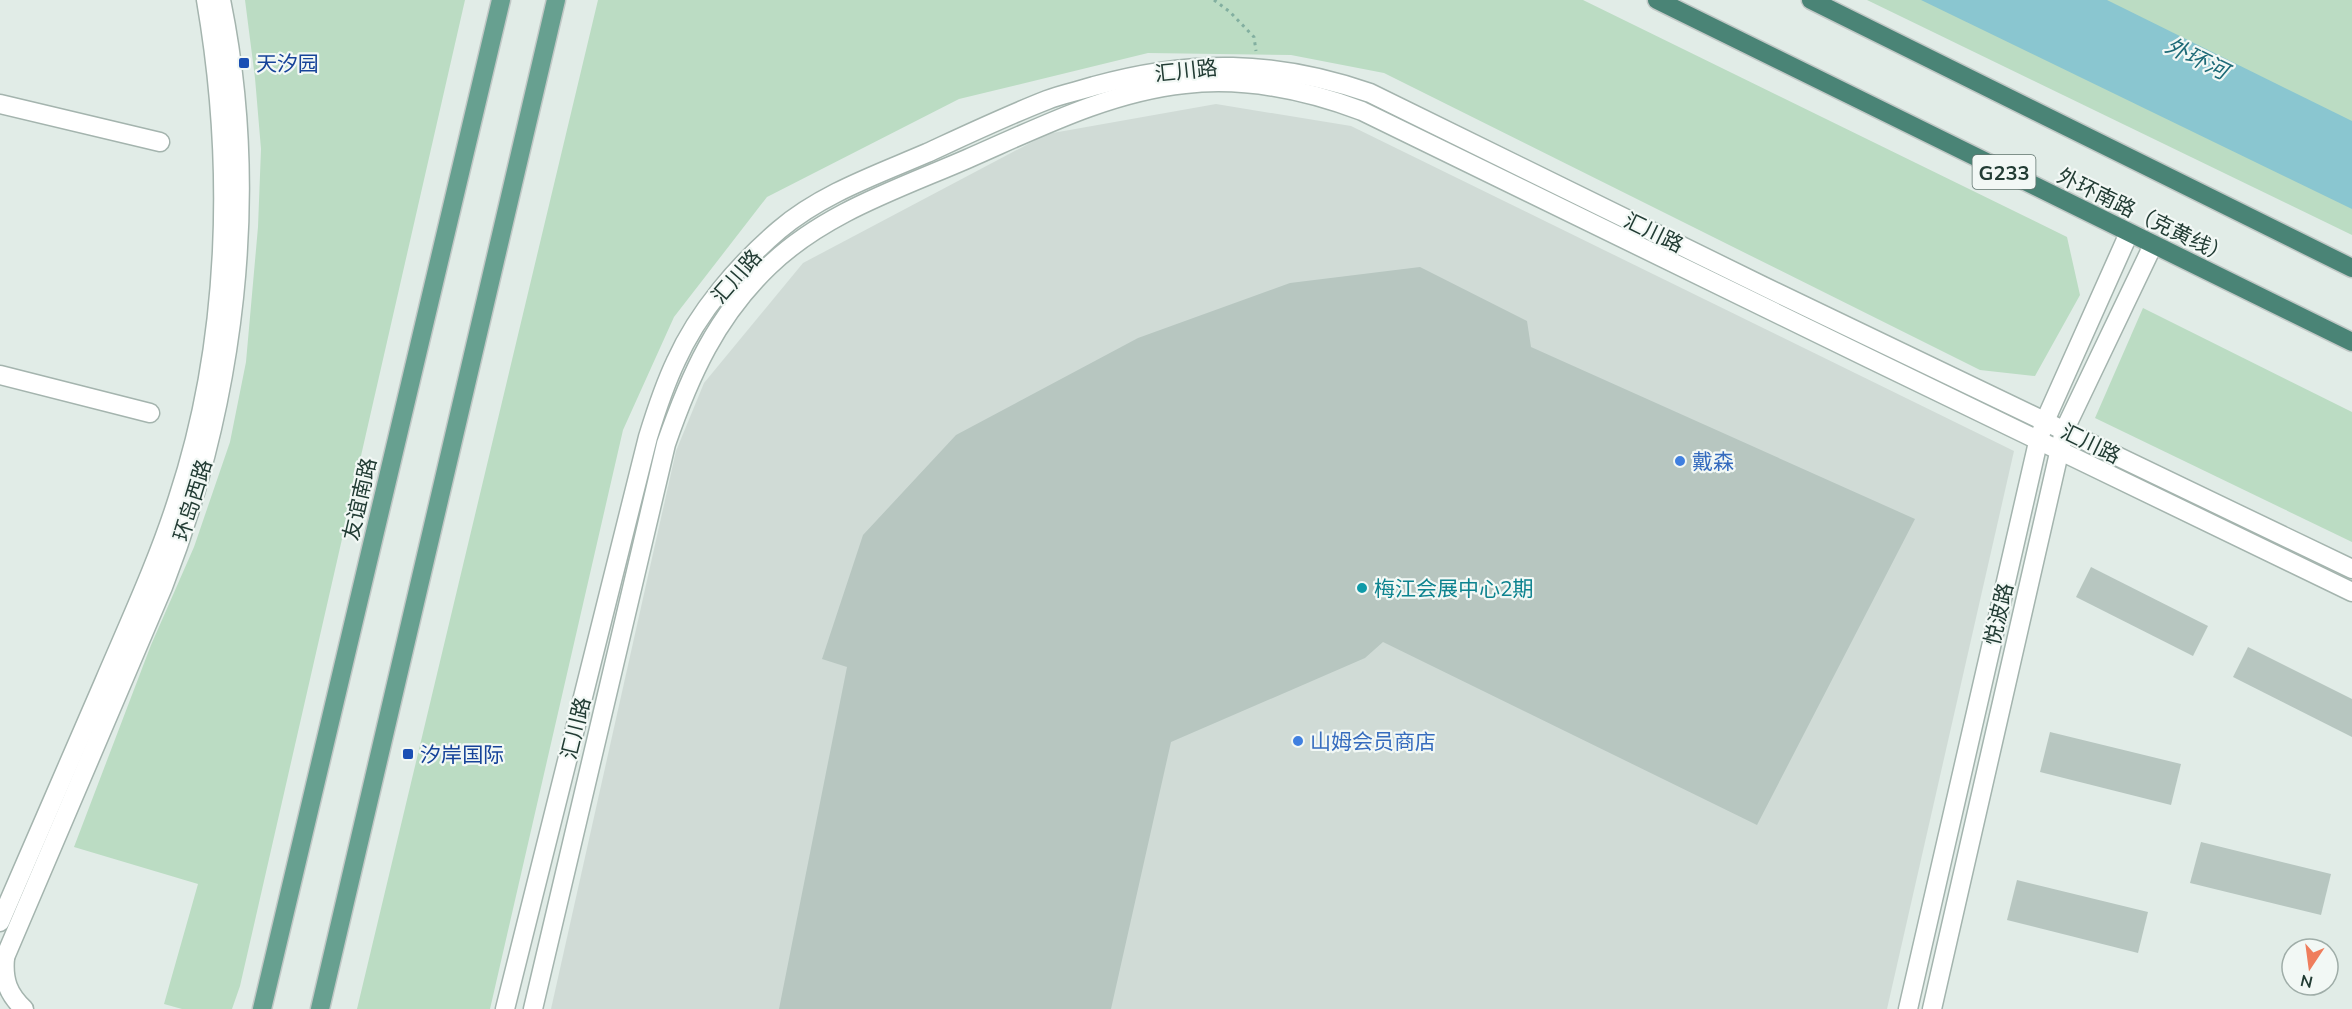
<svg xmlns="http://www.w3.org/2000/svg" width="2352" height="1009" font-family="Mulish,'Noto Sans SC',sans-serif">
  <style>
    .built { fill: #d0dbd6 }
    .green { fill: #bbdcc3 }
    .water { fill: #8ac6d0 }
    .building { fill: #b7c6c0 }
    .lines { fill: none; stroke-linecap: round; stroke-linejoin: round }
    .minor-casing { stroke: #a4b4ae; stroke-width: 21 }
    .tertiary-casing { stroke: #a4b4ae; stroke-width: 21 }
    .primary-casing { stroke: #c1c8c6; stroke-width: 21 }
    .trunk-casing { stroke: #c1c8c6; stroke-width: 21 }
    .path { stroke: #82afa0; stroke-width: 3; stroke-dasharray: 3 4.5; stroke-linecap: butt }
    .minor { stroke: #fff; stroke-width: 18 }
    .tertiary { stroke: #fff; stroke-width: 18 }
    .primary { stroke: #67a090; stroke-width: 18 }
    .trunk { stroke: #4a8476; stroke-width: 18 }
    .transit-dot { fill: #1a4fb4; stroke: #f2f8f5; stroke-width: 2 }
    .shop-dot { fill: #3f7fe0; stroke: #f2f8f5; stroke-width: 2 }
    .culture-dot { fill: #0f9aa8; stroke: #f2f8f5; stroke-width: 2 }
    .labels { text-anchor: middle; dominant-baseline: central; stroke-width: 4.5; stroke-linejoin: round; paint-order: stroke }
    .shield { fill: #f2f8f5; stroke: #60746e; stroke-width: 1.5 }
    .shield-label { font-size: 20px; font-weight: bold; fill: #223c34 }
    .transit-label { font-size: 21px; fill: #164399; stroke: #f2f8f5; text-anchor: start }
    .street-label { font-size: 21px; fill: #223c34; stroke: #f2f8f5 }
    .shop-label { font-size: 21px; fill: #366cbe; stroke: #f2f8f5; text-anchor: start }
    .culture-label { font-size: 21px; fill: #0d838f; stroke: #f2f8f5; text-anchor: start }
    .water-label { font-size: 22px; font-style: italic; fill: #1d6a77; stroke: #f2f8f5 }
  </style>
  <rect width="100%" height="100%" fill="#e1ece7"/>
  <polygon class="built" points="1216,104 1351,126 2014,451 1887,1009 551,1009 676,451 704,383 803,263 1047,134"/>
  <g class="green">
    <polygon points="245,0 465,0 240,986 232,1009 182,1009 164,1004 198,884 74,847 151,645 194,547 230,442 246,362 258,227 261,149 255,78"/>
    <polygon points="598,0 1583,0 2067,237 2080,295 2035,376 1980,370 1384,73 1291,55 1148,53 959,99 767,197 674,317 623,430 490,1009 357,1009"/>
    <polygon points="1867,0 2352,0 2352,235"/>
    <polygon points="2143,308 2352,412 2352,542 2095,418"/>
  </g>
  <polygon class="water" points="1921,0 2107,0 2352,121 2352,209"/>
  <g class="building">
    <polygon points="1420,267 1527,321 1531,347 1915,519 1757,825 1383,642 1365,658 1171,742 1111,1009 779,1009 847,667 822,659 863,535 956,435 1138,338 1290,283"/>
    <polygon points="2091,567 2208,626 2193,656 2076,597"/>
    <polygon points="2248,647 2352,699 2352,737 2233,677"/>
    <polygon points="2050,732 2181,764 2171,805 2040,772"/>
    <polygon points="2201,842 2331,874 2321,915 2190,883"/>
    <polygon points="2017,880 2148,912 2138,953 2007,920"/>
  </g>
  <g class="lines">
    <g class="minor-casing">
      <g id="minor">
        <polyline points="0,104 160,142"/>
        <polyline points="0,375 150,413"/>
      </g>
    </g>
    <g class="tertiary-casing">
      <g id="tertiary">
        <path d="M0,922c35,-80 69,-160 104,-240 26,-61 54,-121 74,-184 52,-158 56,-335 28,-498"/>
        <path d="M5,958c-2,22 3,36 19,51"/>
        <path d="M0,969l163,-382c72,-185 98,-392 58,-587"/>
        <path d="M505,1009l143,-572c8,-26 16,-51 28,-76 22,-49 62,-96 103,-131 42,-36 97,-55 148,-77 39,-18 79,-37 120,-53 15,-6 32,-9 47,-14 97,-27 181,-26 276,7l393,193 589,283"/>
        <path d="M533,1009l133,-565c24,-69 50,-127 103,-178 55,-53 129,-77 198,-107 69,-30 141,-67 218,-75 60,-7 121,6 177,27 330,160 659,323 990,481"/>
        <polyline points="1908,1009 2038,442 2045,421 2129,233"/>
        <polyline points="1932,1009 2064,431 2153,245"/>
      </g>
    </g>
    <g class="primary-casing">
      <g id="primary">
        <polyline points="262,1009 501,0"/>
        <polyline points="320,1009 556,0"/>
      </g>
    </g>
    <g class="trunk-casing">
      <g id="trunk">
        <polyline points="1657,0 2352,342"/>
        <polyline points="1811,0 2352,268"/>
      </g>
    </g>
    <polyline class="path" points="1214,0 1230,12 1254,37 1256,51"/>
    <use href="#minor" class="minor"/>
    <use href="#tertiary" class="tertiary"/>
    <use href="#primary" class="primary"/>
    <use href="#trunk" class="trunk"/>
  </g>
  <g class="transit-dot">
    <rect x="238" y="57" width="12" height="12" rx="3"/>
    <rect x="402" y="748" width="12" height="12" rx="3"/>
  </g>
  <g class="shop-dot">
    <circle cx="1680" cy="461" r="6"/>
    <circle cx="1298" cy="741" r="6"/>
  </g>
  <circle class="culture-dot" cx="1362" cy="588" r="6"/>
  <g class="labels">
    <rect class="shield" x="1972.5" y="155" width="63" height="34" rx="4.5"/>
    <g class="shield-label">
      <text x="2004" y="172">G233</text>
    </g>
    <g class="transit-label">
      <text x="256" y="63">天汐园</text>
      <text x="420" y="754">汐岸国际</text>
    </g>
    <g class="street-label">
      <text transform="translate(1186 70) rotate(-6)">汇川路</text>
      <text transform="translate(2144 215) rotate(26)">外环南路（克黄线）</text>
      <text transform="translate(1654 232) rotate(26)">汇川路</text>
      <text transform="translate(736 276) rotate(-49)">汇川路</text>
      <text transform="translate(2091 443) rotate(26)">汇川路</text>
      <text transform="translate(359 499) rotate(-77)">友谊南路</text>
      <text transform="translate(192 500) rotate(-73)">环岛西路</text>
      <text transform="translate(1998 614) rotate(-77)">悦波路</text>
      <text transform="translate(575 728) rotate(-76)">汇川路</text>
    </g>
    <g class="shop-label">
      <text x="1692" y="461">戴森</text>
      <text x="1310" y="741">山姆会员商店</text>
    </g>
    <g class="culture-label">
      <text x="1374" y="588">梅江会展中心2期</text>
    </g>
    <g class="water-label">
      <text transform="translate(2197 58) rotate(26)">外环河</text>
    </g>
  </g>
  <g transform="translate(2310 967) rotate(193)"><circle r="28" fill="#f2f8f5" stroke="#9fada8" stroke-width="1.5"/>
  <path d="M0-4.5L10 22L0 15L-10 22Z" fill="#ef7d5c"/>
  <text y="-9" font-size="16" font-weight="bold" text-anchor="middle" fill="#223c34">N</text>
  </g>
</svg>
